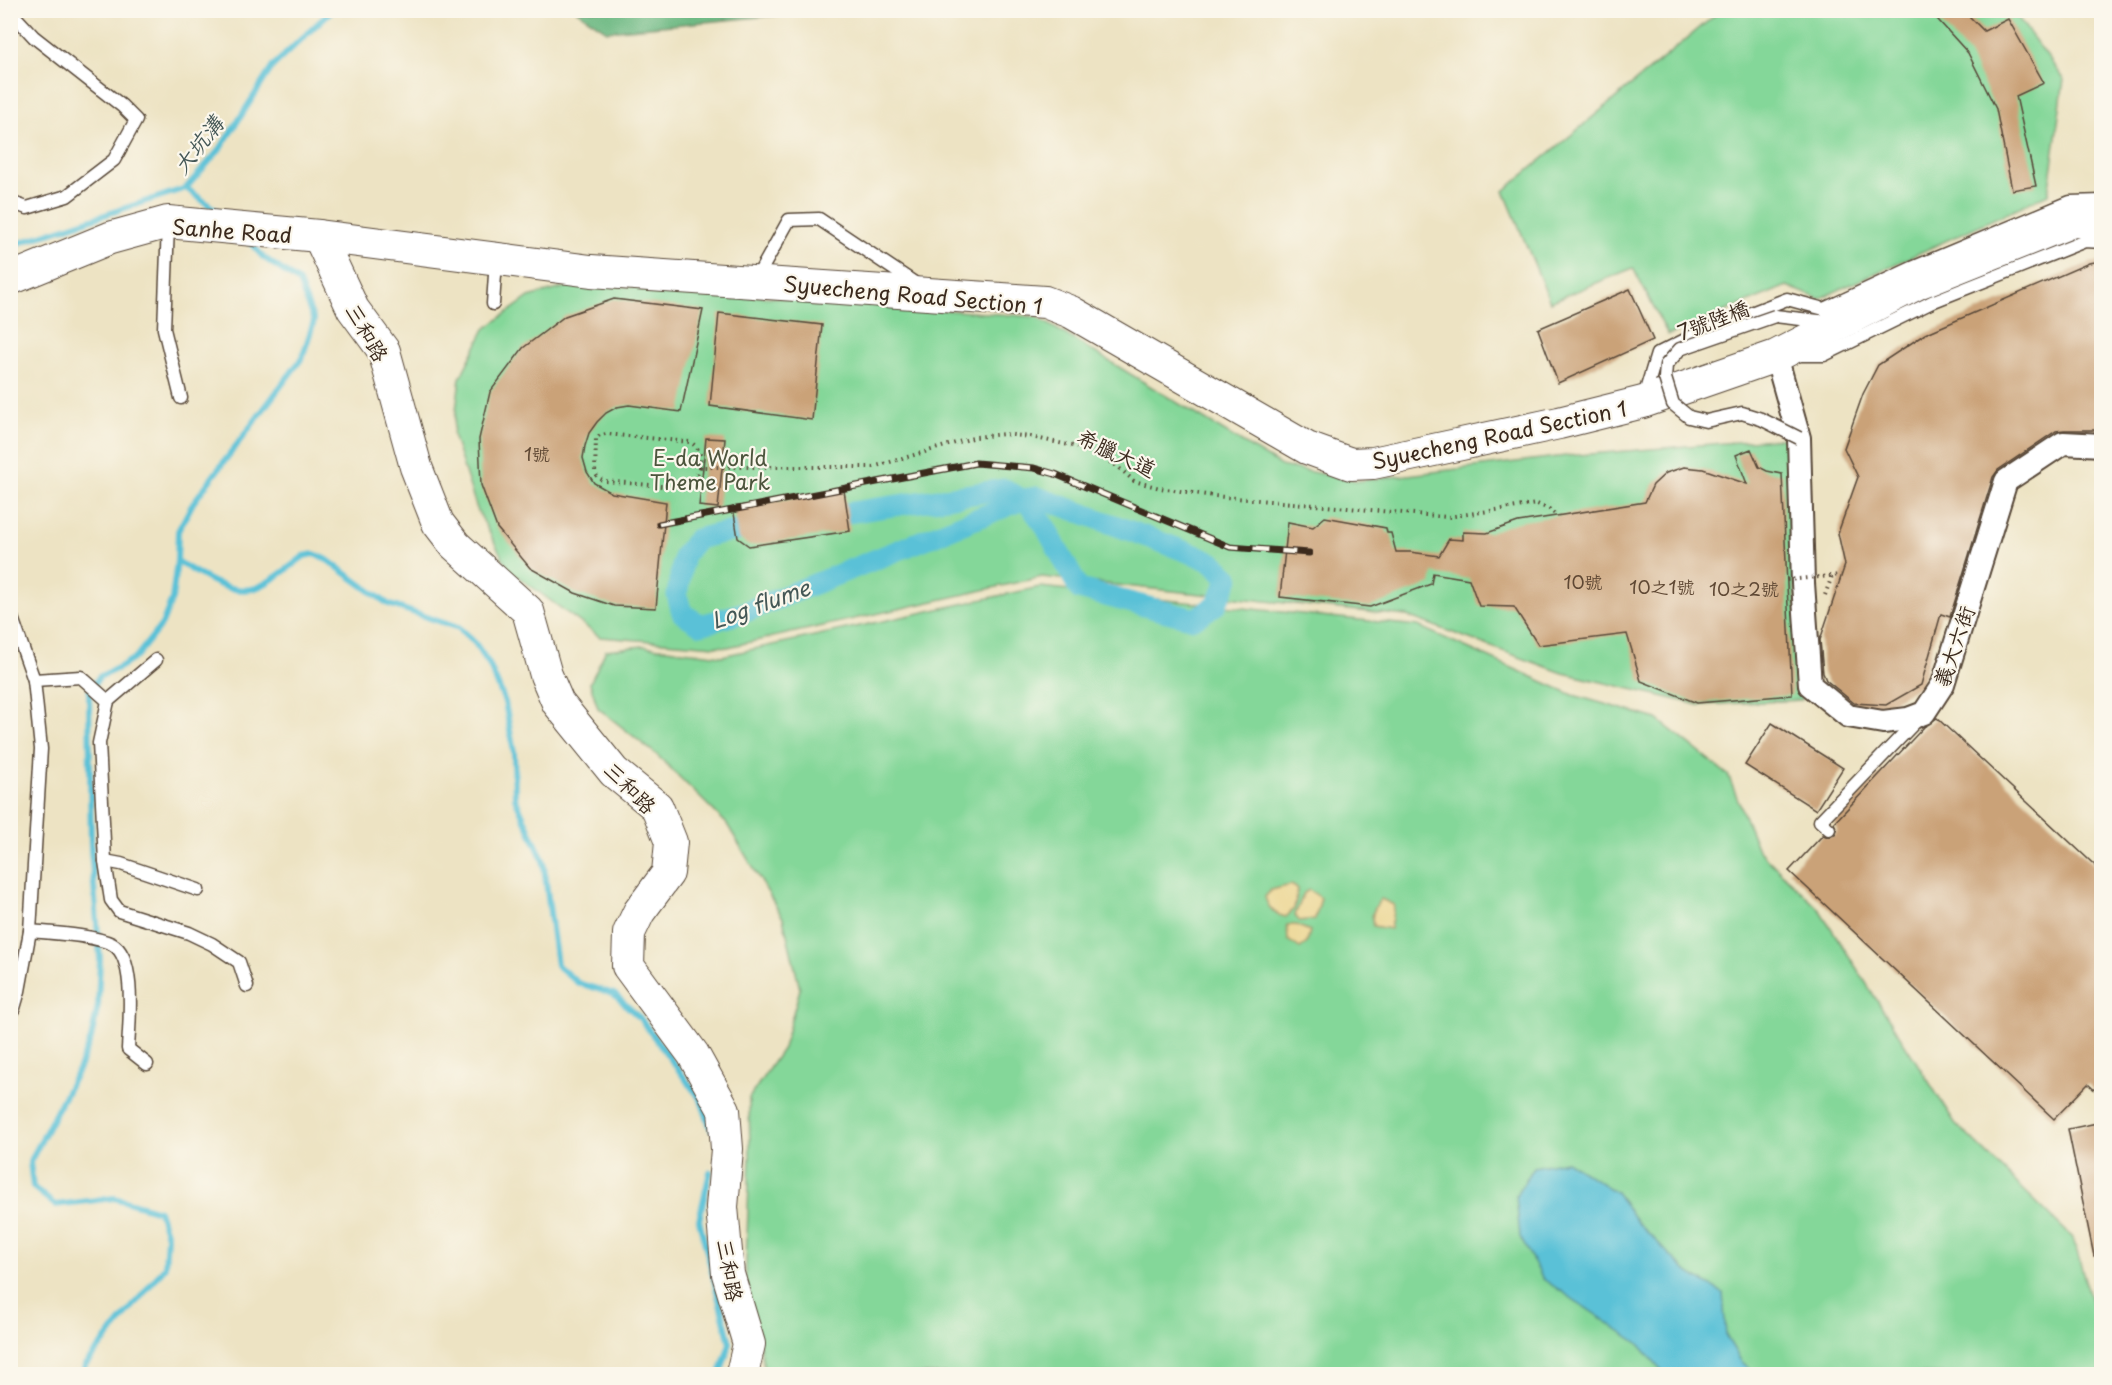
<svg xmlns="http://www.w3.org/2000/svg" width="2112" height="1385" font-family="'Playpen Sans','LXGW WenKai TC',sans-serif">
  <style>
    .green { fill: #84d799; stroke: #60805c; stroke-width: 1.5 }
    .forest { fill: #6bb881; stroke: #537150; stroke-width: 1.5 }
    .sand { fill: #eeda9e; stroke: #94825e; stroke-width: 1.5 }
    .water { fill: #5ac1d7; stroke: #4a767a; stroke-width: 1.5 }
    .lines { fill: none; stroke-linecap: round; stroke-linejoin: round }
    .stream { stroke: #5ac1d7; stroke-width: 6 }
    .canal { stroke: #5ac1d7; stroke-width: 21 }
    .building { fill: #caa278 }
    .lane-casing { stroke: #564637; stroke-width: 15 }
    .street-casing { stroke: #564637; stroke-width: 26 }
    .secondary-casing { stroke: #564637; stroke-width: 34 }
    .path { stroke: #564637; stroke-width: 4; stroke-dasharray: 1.5 4.5; stroke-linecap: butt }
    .lane { stroke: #fff; stroke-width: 12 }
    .street { stroke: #fff; stroke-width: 22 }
    .secondary { stroke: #fff; stroke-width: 32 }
    .rail-casing { stroke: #3b2a1e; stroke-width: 7 }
    .rail { stroke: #fbf7ec; stroke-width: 4.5; stroke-dasharray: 14; stroke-linecap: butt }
    .lane-bridge-casing { stroke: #564637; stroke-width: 15; stroke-linecap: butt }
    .path-bridge { stroke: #564637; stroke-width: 4; stroke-dasharray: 1.5 4.5; stroke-linecap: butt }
    .lane-bridge { stroke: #fff; stroke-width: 12 }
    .labels { text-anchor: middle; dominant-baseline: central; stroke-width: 4.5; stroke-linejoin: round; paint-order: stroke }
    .number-label { font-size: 18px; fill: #5f4834 }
    .street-label { font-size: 21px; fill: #3b2a1e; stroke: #fbf7ec }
    .park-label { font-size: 21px; fill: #4d553d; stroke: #fbf7ec }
    .water-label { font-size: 22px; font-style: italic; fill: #445756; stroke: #fbf7ec }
  </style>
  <rect width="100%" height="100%" fill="#fbf7ec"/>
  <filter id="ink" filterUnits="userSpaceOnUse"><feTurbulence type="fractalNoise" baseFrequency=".0167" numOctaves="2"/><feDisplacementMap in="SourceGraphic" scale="12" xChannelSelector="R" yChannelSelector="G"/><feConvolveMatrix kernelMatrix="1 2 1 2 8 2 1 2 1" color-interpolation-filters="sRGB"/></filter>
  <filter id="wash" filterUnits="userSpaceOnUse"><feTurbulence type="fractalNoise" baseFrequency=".008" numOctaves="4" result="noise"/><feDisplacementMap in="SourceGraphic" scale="24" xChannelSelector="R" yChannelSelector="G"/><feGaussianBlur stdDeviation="1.35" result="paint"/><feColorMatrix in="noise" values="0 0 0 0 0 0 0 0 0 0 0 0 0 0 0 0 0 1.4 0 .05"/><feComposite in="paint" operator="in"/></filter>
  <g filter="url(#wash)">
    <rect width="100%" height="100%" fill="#ede3c3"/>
    <g class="green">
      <polygon points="1720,11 2013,11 2064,79 2048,194 1819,299 1787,286 1668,335 1633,268 1550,302 1504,191"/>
      <polygon points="581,283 1037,317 1281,466 1358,481 1566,456 1785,438 1802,700 1699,705 1563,673 1407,616 1042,577 728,647 600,637 509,570 477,509 453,435 460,378 485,329 529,297"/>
      <polygon points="1040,587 1418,626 1573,695 1657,719 1728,775 1758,850 1819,909 1955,1123 2073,1238 2101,1335 2101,1374 765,1374 759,1339 745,1292 750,1155 749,1098 783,1048 800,989 783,918 727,824 657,755 598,708 590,683 606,650 643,646 722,656"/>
    </g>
    <polygon class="forest" points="577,11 577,10 824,11 607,31"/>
    <g class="sand">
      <path d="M1291,885l7,4 -4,20 -8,8c-11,-2 -18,-9 -21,-20l6,-7z"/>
      <polygon points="1309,890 1321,898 1315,919 1299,921 1295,915 1304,893"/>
      <path d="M1381,899l13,6 -4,24 -17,-3c-3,-11 1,-19 8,-27z"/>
      <polygon points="1287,925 1296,925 1310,931 1307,943 1300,948 1288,940"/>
    </g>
    <polygon class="water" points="1566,1161 1616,1192 1637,1222 1686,1271 1723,1293 1726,1336 1741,1361 1756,1374 1665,1374 1638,1343 1543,1279 1520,1237 1516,1196 1534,1167"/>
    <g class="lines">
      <g class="stream">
        <polyline points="965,10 973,14 984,10"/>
        <polyline points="1129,10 1131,12 1143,10"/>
        <polyline points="186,188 221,214"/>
        <polyline points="10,246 186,188 220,149 273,66 332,10"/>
        <path d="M177,561c22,13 49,33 75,28 15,-3 39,-23 52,-33l10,-2 12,5 62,45 71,24 16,15 14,21 16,38 9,51 1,45 28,62 14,105 21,18 36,11 26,24 61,82 10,29"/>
        <polyline points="710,1172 699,1220 730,1343 720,1374"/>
        <polyline points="83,1374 85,1365 165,1267 167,1236 159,1211 114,1198 55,1205 33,1187 30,1162 79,1068 91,1039 98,1005 100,959 91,850 89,692 99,677 120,667 136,657 162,624 172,599 177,561 178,531 193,503 302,358 314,321 299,282 263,257 248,240"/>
      </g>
      <g class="canal">
        <polyline points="820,517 1005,489 1029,504"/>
        <polyline points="766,526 717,534 697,539 684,555 677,595 682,613 701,625 745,612 1025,499 1038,497 1201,557 1213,563 1229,578 1216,605 1194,619 1079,589 1045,526 1029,504"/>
      </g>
    </g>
    <g id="blocks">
      <g class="building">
        <polygon points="1929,10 1963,10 1984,31 2008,19 2044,83 2016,96 2036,186 2012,190 1996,109 1968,53"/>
        <polygon points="2102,261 2102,430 2064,430 2056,431 1998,470 1993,477 1950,617 1941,614 1921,685 1886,705 1854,703 1826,680 1823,673 1820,640 1845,565 1838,533 1858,477 1844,448 1863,394 1878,365 1925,334 2089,263"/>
        <polygon points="1630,289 1653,340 1558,383 1538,329"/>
        <polygon points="614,299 703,310 681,412 629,405 617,407 606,413 597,422 589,433 585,446 583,458 587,472 594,483 612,493 666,502 656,608 614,606 575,593 530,568 497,528 481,485 479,439 490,392 523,348 565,316"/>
        <polygon points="719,313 822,325 812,420 710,406"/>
        <polygon points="706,438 725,439 718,508 699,506"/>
        <polygon points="1751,449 1759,467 1767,471 1782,474 1792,695 1697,703 1641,681 1627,634 1538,645 1514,607 1479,606 1469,579 1433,573 1431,584 1370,607 1280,597 1288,522 1313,527 1325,517 1386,528 1387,533 1391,533 1396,552 1410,552 1439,556 1449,539 1463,540 1463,532 1487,533 1518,522 1645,502 1653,485 1666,473 1684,467 1703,469 1747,484 1736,455"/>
        <polygon points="844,490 850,531 749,546 738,538 733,507"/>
        <polygon points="1937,718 2102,872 2102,1097 2088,1084 2054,1119 1789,871 1823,835 1828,837 1835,835 1837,830 1834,823 1924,727"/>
        <polygon points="1772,723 1843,768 1816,810 1745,765"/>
        <polygon points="2102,1122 2102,1256 2094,1256 2068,1129"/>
      </g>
    </g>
  </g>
  <g filter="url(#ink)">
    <use href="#blocks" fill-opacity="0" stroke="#564637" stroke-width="1.5"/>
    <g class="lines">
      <g class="lane-casing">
        <g id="lane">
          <polyline points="10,11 34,37 122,106 136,120 114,160 67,196 27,208 10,202"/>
          <polyline points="168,225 164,329 181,398"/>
          <polyline points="755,281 789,220 819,219 919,286"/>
          <polyline points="493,304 496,260"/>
          <polyline points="1775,316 1827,322"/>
          <polyline points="1798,355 1824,355 1934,301 2085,241 2102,242"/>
          <polyline points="1644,397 1657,354 1697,334 1787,299 1824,309 1912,268 2070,202 2102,201"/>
          <polyline points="10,612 34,680 41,749 30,931 19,991 14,1008 10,1013"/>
          <polyline points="34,680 81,677 108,701 99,743 105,861 111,900 119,911 189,933 212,944 239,962 247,986"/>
          <polyline points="108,701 156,660"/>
          <polyline points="1829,829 1820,821 1917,720"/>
          <polyline points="105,861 121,864 198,890"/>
          <path d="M30,931c21,2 64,4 82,13 25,13 17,81 16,105l19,15"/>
        </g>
      </g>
      <g class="street-casing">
        <polyline id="street" points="1776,356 1799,438 1803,583 1810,685 1848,716 1883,722 1908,719 1924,713 1943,684 2006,481 2063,443 2102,445"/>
      </g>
      <g class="secondary-casing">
        <g id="secondary">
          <polyline points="319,236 353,309 384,351 416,467 438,523 455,545 528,611 546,675 558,703 614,772 657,807 671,842 668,873 639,912 629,933 628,966 693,1054 724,1110 727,1149 722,1207 728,1274 749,1344 742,1374"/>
          <polyline points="10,279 110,238 168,222 319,236 591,271 1045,302 1071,312 1307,448 1351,464 1373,463 1559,423 1643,402 1776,356 1918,283 2073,221 2102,222"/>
        </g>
      </g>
      <g class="path">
        <path d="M700,467c2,-11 0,-19 -10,-25l-84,-8 -6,1 -4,3 -1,35 3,5 7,3 67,6c15,-1 24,-6 28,-20h173l103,-30 28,-3 27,3 47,10 22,9 18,11 16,14 26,7 54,8 234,21 89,-13 12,5 8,7"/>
        <polyline points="1825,595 1832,576"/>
      </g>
      <use href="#lane" class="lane"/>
      <use href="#street" class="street"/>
      <use href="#secondary" class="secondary"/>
      <g class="rail-casing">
        <polyline id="rail" points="659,524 976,463 1034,468 1055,474 1230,547 1309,553"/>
      </g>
      <use href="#rail" class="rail"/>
      <g class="lane-bridge-casing">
        <polyline id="lane-bridge" points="1775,316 1680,349 1666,365 1665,378 1673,404 1689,417 1706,421 1742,413 1761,419 1799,438"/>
      </g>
      <polyline class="path-bridge" points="1787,580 1841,575"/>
      <use href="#lane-bridge" class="lane-bridge"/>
    </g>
  </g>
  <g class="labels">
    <g class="number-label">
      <text x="537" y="453">1號</text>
      <text x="1583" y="581">10號</text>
      <text x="1662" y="586">10之1號</text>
      <text x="1744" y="588">10之2號</text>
    </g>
    <g class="street-label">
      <text transform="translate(232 230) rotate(4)">Sanhe Road</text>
      <text transform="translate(913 294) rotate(5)">Syuecheng Road Section 1</text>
      <text transform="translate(1713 319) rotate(-21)">7號陸橋</text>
      <text transform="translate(368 332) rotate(60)">三和路</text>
      <text transform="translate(1499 434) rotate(-12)">Syuecheng Road Section 1</text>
      <text transform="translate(1117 452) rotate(25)">希臘大道</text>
      <text transform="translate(1953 646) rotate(-71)">義大六街</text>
      <text transform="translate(631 787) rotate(45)">三和路</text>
      <text transform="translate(731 1270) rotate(80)">三和路</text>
    </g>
    <g class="park-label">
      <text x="710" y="457">E-da World<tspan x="710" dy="24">Theme Park</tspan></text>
    </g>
    <g class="water-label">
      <text transform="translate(197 144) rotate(-52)">大坑溝</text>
      <text transform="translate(760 603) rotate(-20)">Log flume</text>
    </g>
  </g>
  <rect width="2112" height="1385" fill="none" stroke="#fbf7ec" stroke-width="36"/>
</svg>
